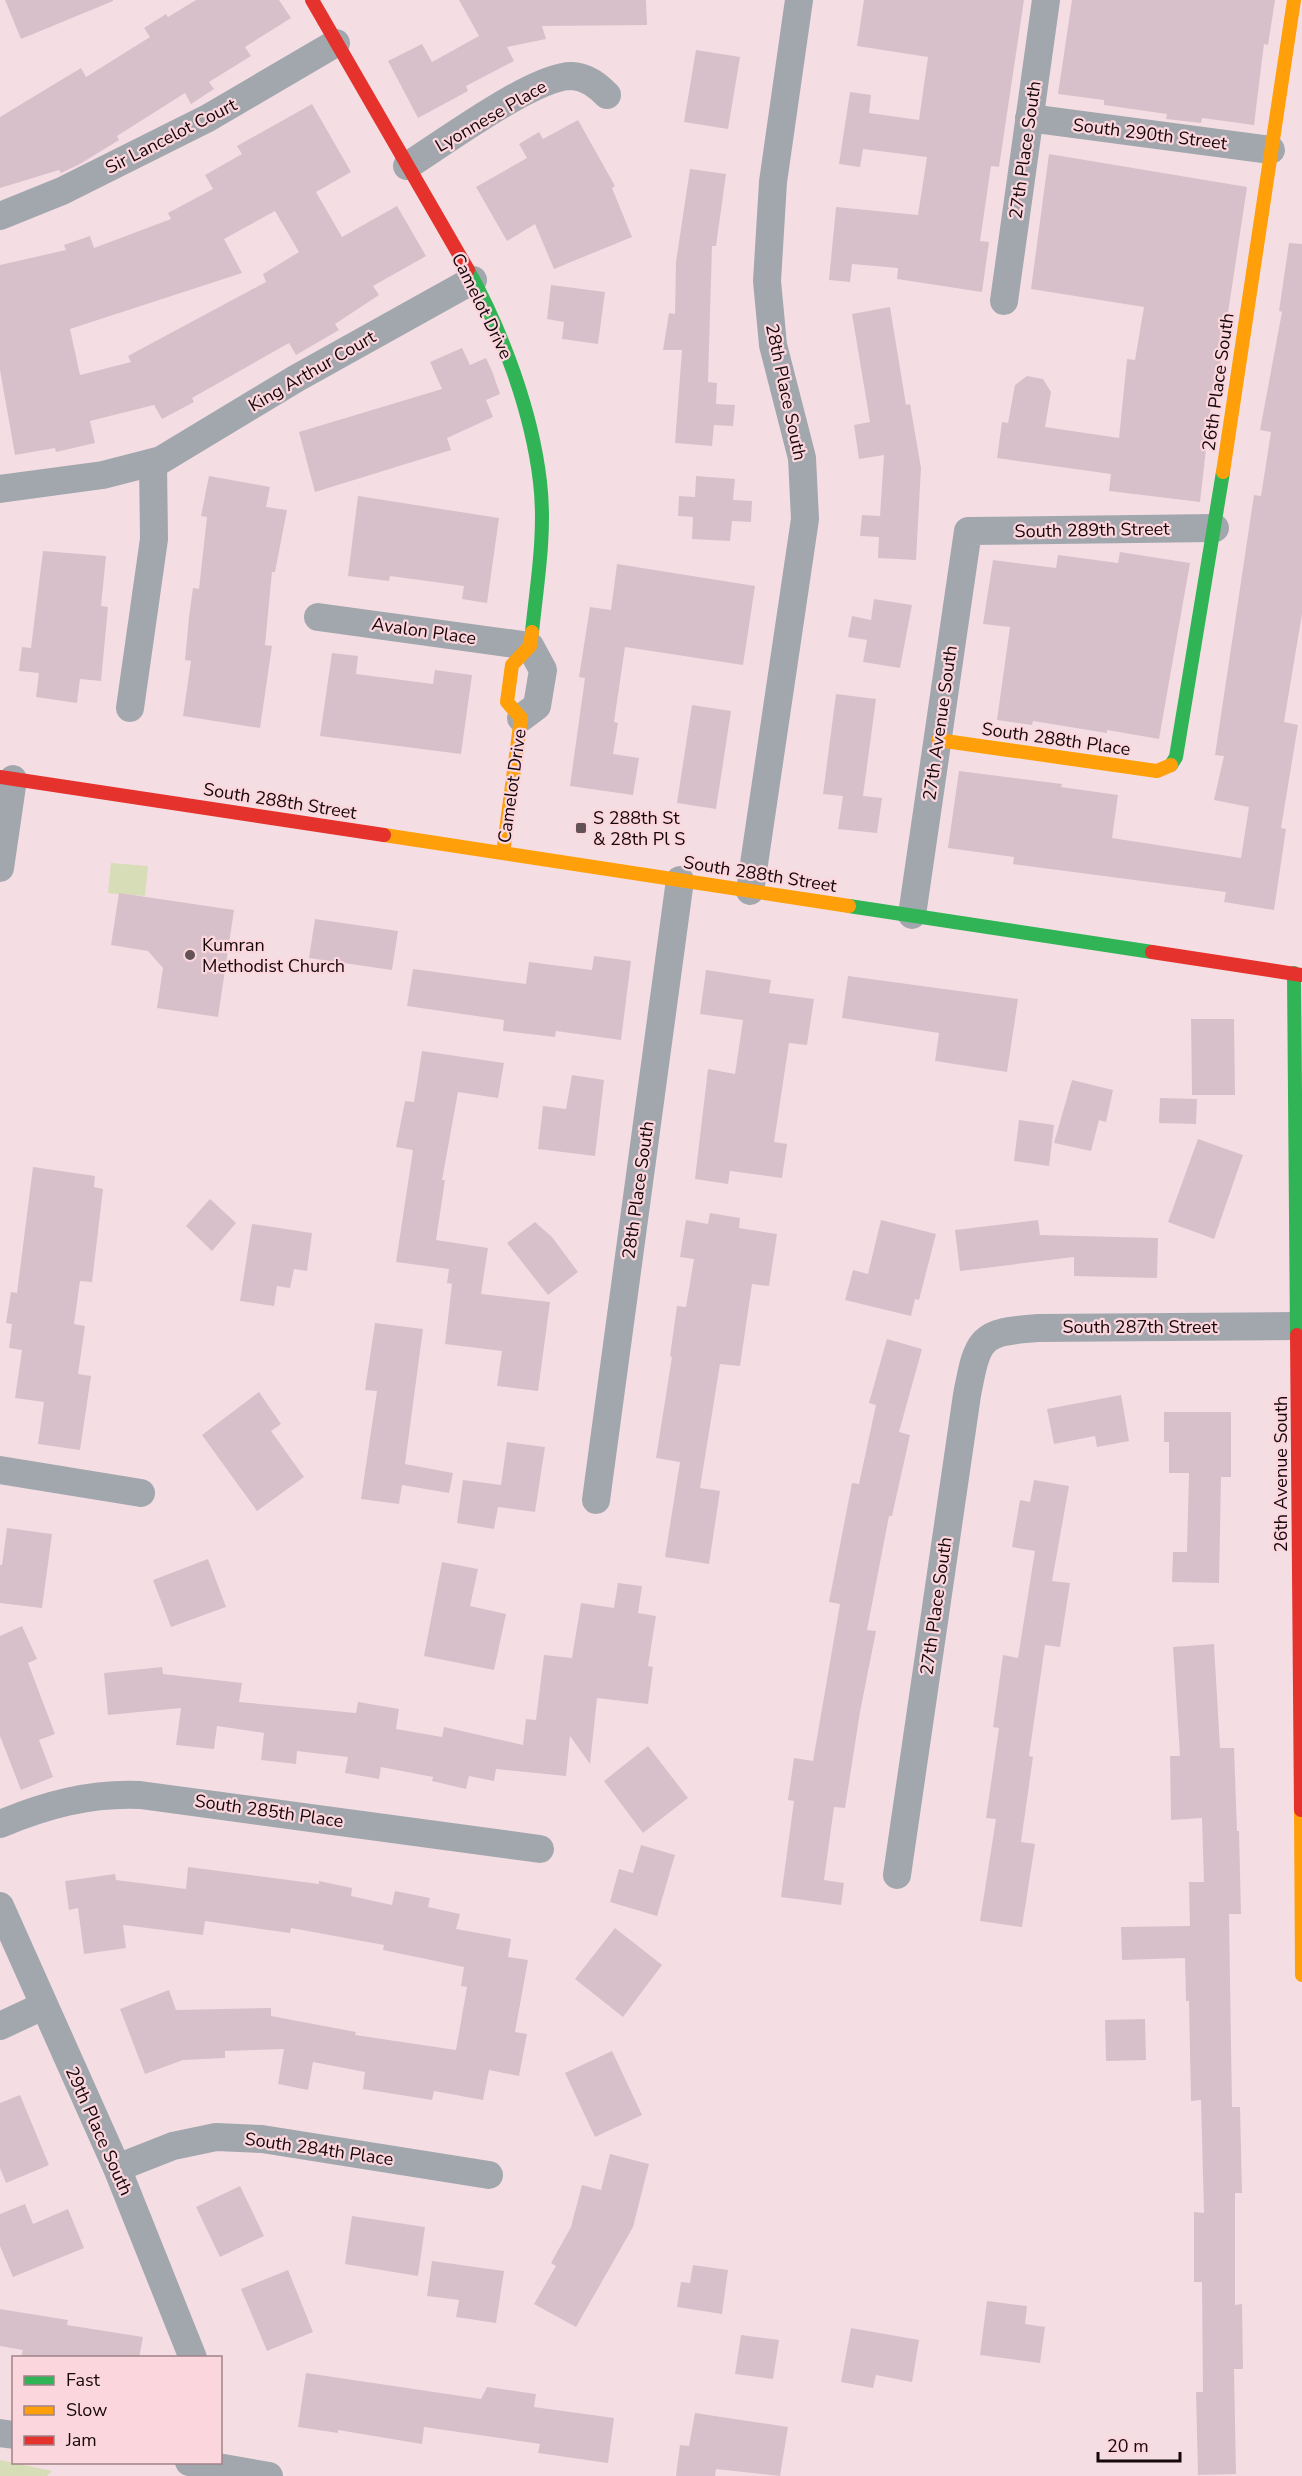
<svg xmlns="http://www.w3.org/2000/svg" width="1302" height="2476" font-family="'Nunito Sans',sans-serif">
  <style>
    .green { fill: #d7ddb6 }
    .building { fill: #d8c0ca; fill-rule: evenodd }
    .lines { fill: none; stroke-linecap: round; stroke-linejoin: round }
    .street { stroke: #a2a7ae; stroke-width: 28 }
    .fast { stroke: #30b455; stroke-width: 14 }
    .slow { stroke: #ff9f0a; stroke-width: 14 }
    .jam { stroke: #e5322d; stroke-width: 14 }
    .poi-dot { fill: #635256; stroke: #fcd6dd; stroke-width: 2 }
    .labels { text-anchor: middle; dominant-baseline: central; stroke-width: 4.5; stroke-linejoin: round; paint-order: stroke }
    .street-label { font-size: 18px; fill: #15070a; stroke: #fcd6dd }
    .poi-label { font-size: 18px; fill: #15070a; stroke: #fcd6dd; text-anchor: start }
  </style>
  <rect width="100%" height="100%" fill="#f4dee3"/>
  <g class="green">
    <polygon points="111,863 148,866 145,896 108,893"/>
    <polygon points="0,2460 52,2471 47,2476 0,2476"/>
  </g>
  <g class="building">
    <polygon points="5,0 113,0 113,1 21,39"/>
    <polygon points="196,0 279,0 291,18 245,47 251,56 209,82 214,89 191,104 185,93 117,136 119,140 80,164 61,173 59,170 0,188 0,117 81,68 86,77 150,37 144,28 166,14 168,17"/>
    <polygon points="459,0 646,0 647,25 542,26 546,39 507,47 514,61 466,86 468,91 418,118 388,61 422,44 432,62 479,36"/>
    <polygon points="864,0 1024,0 999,167 991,166 980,241 989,242 982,292 897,279 898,268 852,264 850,282 829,280 836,207 918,215 927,157 863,149 860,167 839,164 850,92 871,95 869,113 919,120 928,57 857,46"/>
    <polygon points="1072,0 1275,0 1268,45 1264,44 1254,125 1202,118 1201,123 1166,119 1167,114 1104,105 1104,100 1058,94"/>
    <polygon points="696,50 740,57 728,129 684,122"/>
    <path d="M312,104l39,68 -35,20 26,45 55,-31 29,50 -53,30 6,9 -44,29 4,6 -43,25 -7,-12 -97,55 2,4 -32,17 -8,-14 -64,16 5,22 -39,9 -1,-4 -40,7 -15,-85v-105l66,-15 -2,-5 26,-9 4,12 77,-29 -3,-6 45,-24 -8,-14 37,-21 -5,-8zM275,211l24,41 -36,22 3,8 -138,74 3,6 -51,13 -10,-46 172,-56 -18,-34z"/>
    <polygon points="578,120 615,186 612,188 632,237 554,269 535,224 507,241 476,187 527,158 519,144 539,132 543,139"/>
    <polygon points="1049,154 1247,187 1214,406 1211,405 1200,502 1109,491 1111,474 997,458 1002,422 1008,423 1015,385 1027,376 1043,379 1051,392 1045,427 1119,438 1127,359 1135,360 1144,307 1031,289"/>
    <polygon points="690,169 726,174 716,246 712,246 708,382 717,383 716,404 735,405 733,426 714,425 712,446 675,443 682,350 663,350 669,313 675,314 676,262"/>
    <polygon points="1289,243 1302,244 1302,614 1284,722 1298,725 1281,828 1286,829 1274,910 1224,902 1226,892 1013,864 1014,857 948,848 959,771 1062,784 1061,787 1118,795 1112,838 1241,858 1249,807 1214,800 1224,756 1215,755 1254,495 1261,496 1271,432 1260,430 1282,312 1279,311"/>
    <polygon points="551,285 605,292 598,344 562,339 564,322 547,319"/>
    <polygon points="890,307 906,405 910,404 921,468 916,560 878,558 879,537 860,536 862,515 880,516 884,455 859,459 854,425 870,422 852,314"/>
    <polygon points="462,348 470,365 486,358 492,371 500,394 486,400 493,417 447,438 451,450 315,492 299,432 442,389 430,362"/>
    <polygon points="209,476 270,487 266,507 287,510 275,572 272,572 265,645 272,646 260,728 183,716 191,661 185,660 189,617 193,588 199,589 207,517 201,516"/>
    <polygon points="696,476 735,479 733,500 752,501 751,522 732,521 730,541 692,539 693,517 678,516 679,496 695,497"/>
    <polygon points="358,496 499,518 487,603 462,599 464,586 390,576 389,581 348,576"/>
    <polygon points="43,551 106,556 101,606 108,607 101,681 80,679 77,703 36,697 39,673 19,671 22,647 31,648"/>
    <polygon points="1120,552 1190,563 1159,739 1107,730 1107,733 1033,721 1032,725 997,720 1010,627 983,624 993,560 1056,568 1058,555 1118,563"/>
    <polygon points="617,564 755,586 743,665 625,647 614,722 618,723 613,754 639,758 633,795 570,786 585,678 579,677 590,607 611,610"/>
    <polygon points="874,599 912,605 900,668 863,662 867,640 848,637 852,616 871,620"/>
    <polygon points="332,653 358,656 356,674 433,684 435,670 472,675 461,754 320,736"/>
    <polygon points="836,694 876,699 863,796 882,798 877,833 838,829 843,796 823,794"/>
    <polygon points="692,705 731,711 716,809 677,803"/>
    <polygon points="119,893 234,910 218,1017 157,1008 163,968 148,951 111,945"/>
    <polygon points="315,919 398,931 392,970 309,958"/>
    <polygon points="594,956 631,961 621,1040 556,1031 555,1037 503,1031 504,1020 407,1006 413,969 526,984 529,962 592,970"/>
    <polygon points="706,970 771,980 769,993 814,999 807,1045 789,1043 774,1142 787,1144 782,1178 730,1171 728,1184 695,1179 708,1069 735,1074 743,1020 700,1014"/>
    <polygon points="848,976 1018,999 1007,1072 935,1061 939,1033 842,1018"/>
    <polygon points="1191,1019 1234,1019 1235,1095 1192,1095"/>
    <polygon points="422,1051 504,1063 498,1098 458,1092 442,1180 445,1180 436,1240 488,1248 481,1294 550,1302 538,1391 497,1386 502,1351 445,1344 452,1284 447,1283 449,1269 396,1262 413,1150 396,1147 405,1101 414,1102"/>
    <polygon points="572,1075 604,1080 595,1156 538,1149 543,1106 566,1109"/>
    <polygon points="1072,1080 1113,1090 1106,1122 1099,1120 1091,1151 1054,1143"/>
    <polygon points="1160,1098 1197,1099 1196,1124 1159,1123"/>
    <polygon points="1019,1120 1054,1125 1049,1166 1014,1161"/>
    <polygon points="1198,1139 1243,1155 1214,1239 1168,1222"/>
    <polygon points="33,1167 95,1176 94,1187 103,1189 92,1282 80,1281 74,1324 85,1326 78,1374 91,1376 80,1450 38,1444 44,1402 15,1398 22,1350 9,1348 12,1324 6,1323 11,1292 17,1293"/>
    <polygon points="210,1199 236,1223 212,1251 186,1226"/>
    <polygon points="710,1213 740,1218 739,1228 777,1234 769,1286 752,1284 740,1366 720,1364 700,1488 720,1491 709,1564 665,1557 680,1462 656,1458 672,1357 670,1356 677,1306 686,1307 694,1259 680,1257 686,1220 708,1224"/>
    <polygon points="881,1220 936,1234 919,1300 915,1299 911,1316 845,1300 853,1270 868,1274"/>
    <polygon points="1038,1220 1040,1235 1158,1238 1157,1278 1074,1276 1074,1257 960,1271 955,1230"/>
    <polygon points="535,1222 552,1237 578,1272 548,1295 507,1243"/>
    <polygon points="252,1224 312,1233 307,1271 294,1269 290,1288 277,1286 274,1306 240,1301"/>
    <polygon points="375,1323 423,1329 405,1464 453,1473 449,1493 402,1485 399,1504 361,1499 377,1391 365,1390"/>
    <polygon points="887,1339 922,1349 899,1432 910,1435 892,1516 889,1516 867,1630 876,1631 860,1712 845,1808 834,1807 824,1880 844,1883 841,1905 781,1897 794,1801 788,1800 794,1758 813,1761 840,1604 829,1602 852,1483 859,1484 876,1405 869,1403"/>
    <polygon points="259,1392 281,1424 271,1431 304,1477 257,1511 202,1435"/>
    <polygon points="1121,1395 1129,1441 1097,1447 1095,1436 1054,1444 1047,1409"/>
    <polygon points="1164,1412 1231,1412 1231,1477 1221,1477 1219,1583 1172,1582 1173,1552 1187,1552 1189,1473 1169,1473 1169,1442 1164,1442"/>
    <polygon points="507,1442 545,1447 535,1512 498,1507 494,1529 457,1523 463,1480 501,1485"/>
    <polygon points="1034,1480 1069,1486 1052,1581 1070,1583 1060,1647 1045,1645 1029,1756 1033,1757 1021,1842 1035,1844 1022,1927 980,1921 996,1819 986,1818 999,1728 993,1727 1003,1655 1018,1658 1035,1551 1012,1547 1020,1500 1030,1502"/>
    <polygon points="7,1528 52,1534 42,1608 0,1603 0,1565 2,1565"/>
    <polygon points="208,1559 226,1607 171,1627 153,1580"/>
    <polygon points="442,1562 478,1569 470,1606 506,1614 494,1670 424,1656"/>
    <polygon points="618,1583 642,1586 638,1613 656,1616 648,1666 653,1667 648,1704 597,1698 590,1764 570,1736 566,1776 496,1769 494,1781 469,1776 466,1789 432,1781 433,1777 381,1767 379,1779 345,1773 348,1757 297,1751 296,1764 261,1760 264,1733 217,1726 214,1749 176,1745 181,1708 108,1715 104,1673 162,1667 163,1674 242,1683 239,1702 356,1713 358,1702 399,1709 396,1729 442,1737 444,1727 523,1745 526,1719 536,1720 544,1655 572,1658 581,1603 614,1608"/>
    <polygon points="22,1626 37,1659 28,1663 55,1734 39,1740 53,1777 21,1790 0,1736 0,1636"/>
    <polygon points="1214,1644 1220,1748 1234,1748 1237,1831 1239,1831 1241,1914 1229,1914 1232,2107 1240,2107 1242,2193 1235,2193 1235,2305 1242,2304 1243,2369 1234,2369 1236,2474 1198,2475 1196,2392 1203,2392 1202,2282 1194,2282 1194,2212 1204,2213 1201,2100 1191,2101 1189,2001 1186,2001 1185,1958 1122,1960 1121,1927 1190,1926 1189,1882 1204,1882 1202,1818 1171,1820 1170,1756 1180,1756 1173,1647"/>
    <polygon points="648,1746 688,1798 643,1833 604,1781"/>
    <polygon points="641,1845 675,1855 657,1916 610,1902 619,1869 633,1873"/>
    <polygon points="188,1867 319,1884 319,1881 352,1888 351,1896 392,1905 395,1891 430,1898 428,1907 460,1914 456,1929 511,1939 508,1957 528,1960 515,2032 527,2034 519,2076 489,2070 483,2100 434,2091 432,2100 363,2089 365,2072 313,2062 308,2090 278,2084 284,2049 225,2051 225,2058 183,2060 145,2074 120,2009 169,1990 176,2010 271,2008 271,2016 356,2032 355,2035 456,2050 467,1987 461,1986 464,1967 383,1950 384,1945 291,1928 290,1933 205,1921 203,1935 123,1925 126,1948 84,1954 78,1908 69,1910 65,1881 115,1874 116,1880 186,1889"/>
    <polygon points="615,1928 662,1965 623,2017 575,1979"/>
    <polygon points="1145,2019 1146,2060 1106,2061 1105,2020"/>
    <polygon points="612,2051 642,2115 595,2137 565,2073"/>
    <polygon points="20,2095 49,2165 6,2183 0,2168 0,2103"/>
    <polygon points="610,2154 649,2164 633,2227 576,2327 534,2304 556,2266 551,2263 571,2227 582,2185 601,2190"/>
    <polygon points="240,2186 264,2236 220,2257 196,2207"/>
    <polygon points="25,2204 33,2224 68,2209 84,2248 13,2277 0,2246 0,2214"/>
    <polygon points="352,2216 425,2227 418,2276 345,2264"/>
    <polygon points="432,2261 504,2271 496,2323 456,2317 459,2300 427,2296"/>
    <polygon points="693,2265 728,2270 722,2314 677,2307 681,2282 690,2283"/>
    <polygon points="288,2270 313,2332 267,2351 241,2289"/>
    <polygon points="987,2301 1027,2306 1025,2324 1045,2327 1040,2363 980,2355"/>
    <polygon points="0,2309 68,2320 67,2325 143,2337 139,2358 21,2358 23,2350 0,2346"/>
    <polygon points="851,2328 919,2340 912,2382 876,2375 873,2388 841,2382"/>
    <polygon points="741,2335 779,2340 773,2379 735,2374"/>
    <polygon points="306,2373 481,2399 487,2387 536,2394 534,2407 614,2418 608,2463 538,2453 540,2444 424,2427 422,2444 338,2430 338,2433 298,2427"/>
    <polygon points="695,2413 788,2427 780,2476 716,2469 715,2476 676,2476 680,2445 689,2446"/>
  </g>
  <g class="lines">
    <g class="street">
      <polyline points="1029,118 1271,150"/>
      <path d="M407,166c35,-22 128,-91 165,-90 15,1 25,9 35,19"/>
      <polyline points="0,216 62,191 208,118 336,43"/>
      <polyline points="1004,301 1046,0"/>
      <polyline points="0,489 103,475 161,460 297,378 473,280"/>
      <polyline points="318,617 530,646 543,670 537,706 521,718"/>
      <polyline points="130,708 154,539 153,463"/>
      <polyline points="0,868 13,779"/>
      <polyline points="750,891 805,519 802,458 773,345 767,281 773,182 799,0"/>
      <polyline points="912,915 968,531 1215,528"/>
      <polyline points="0,1470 141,1493"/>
      <polyline points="596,1500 680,880"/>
      <path d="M0,1824c46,-19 89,-31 140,-29l400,54"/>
      <path d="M897,1875l70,-480c11,-57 12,-63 71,-67l260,-2"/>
      <polyline points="0,1906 117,2168 193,2358"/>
      <polyline points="0,2026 43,2006"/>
      <polyline points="117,2168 173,2146 216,2137 262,2139 489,2175"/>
      <polyline points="0,2433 14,2435"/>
      <polyline points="189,2462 269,2476"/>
    </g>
    <g class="fast">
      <path d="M468,270c34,61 64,142 72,212 6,50 -3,101 -8,150"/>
      <polyline points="1171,765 1176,757 1223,472"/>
      <polyline points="849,906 1152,952"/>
      <polyline points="1294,973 1297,1335"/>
    </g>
    <g class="slow">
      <polyline points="1223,472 1294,0"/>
      <polyline points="938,740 1157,771 1171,765"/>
      <polyline points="384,835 849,906"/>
      <polyline points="503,853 521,718 507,702 512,665 530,646 532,632"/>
      <polyline points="1301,1810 1302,1975"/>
    </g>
    <g class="jam">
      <polyline points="312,0 468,270"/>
      <polyline points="0,777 384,835"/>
      <polyline points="1152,952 1302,975"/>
      <polyline points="1297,1335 1301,1810"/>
    </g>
  </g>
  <g class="poi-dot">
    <rect x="575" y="822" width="12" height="12" rx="3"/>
    <circle cx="190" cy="955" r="6"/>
  </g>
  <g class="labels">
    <g class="street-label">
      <text transform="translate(491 116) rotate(-30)">Lyonnese Place</text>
      <text transform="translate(1150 134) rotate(7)">South 290th Street</text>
      <text transform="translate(171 136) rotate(-27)">Sir Lancelot Court</text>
      <text transform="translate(1025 150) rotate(-82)">27th Place South</text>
      <text transform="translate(482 306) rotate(64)">Camelot Drive</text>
      <text transform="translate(312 371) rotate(-30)">King Arthur Court</text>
      <text transform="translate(1218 382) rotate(-82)">26th Place South</text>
      <text transform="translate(786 392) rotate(78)">28th Place South</text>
      <text transform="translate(1092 530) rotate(-1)">South 289th Street</text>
      <text transform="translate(424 631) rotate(8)">Avalon Place</text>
      <text transform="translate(940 723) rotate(-82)">27th Avenue South</text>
      <text transform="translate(1056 739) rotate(8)">South 288th Place</text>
      <text transform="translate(512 786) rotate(-82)">Camelot Drive</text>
      <text transform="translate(280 801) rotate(9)">South 288th Street</text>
      <text transform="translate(760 874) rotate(9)">South 288th Street</text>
      <text transform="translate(638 1190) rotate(-82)">28th Place South</text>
      <text x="1140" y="1327">South 287th Street</text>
      <text transform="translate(1281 1474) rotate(-90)">26th Avenue South</text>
      <text transform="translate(936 1606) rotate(-82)">27th Place South</text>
      <text transform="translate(269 1811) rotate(8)">South 285th Place</text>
      <text transform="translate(99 2131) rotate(66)">29th Place South</text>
      <text transform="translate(319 2149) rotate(8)">South 284th Place</text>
    </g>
    <g class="poi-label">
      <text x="593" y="818">S 288th St<tspan x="593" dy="21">&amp; 28th Pl S</tspan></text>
      <text x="202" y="945">Kumran<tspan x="202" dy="21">Methodist Church</tspan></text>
    </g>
  </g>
  <rect x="12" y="2356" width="210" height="108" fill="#fcd6dd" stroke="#a08389" stroke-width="1.5"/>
  <rect x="24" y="2376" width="30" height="9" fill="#30b455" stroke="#a08389" stroke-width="1.5"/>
  <text x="66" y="2386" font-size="18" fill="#15070a">Fast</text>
  <rect x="24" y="2406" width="30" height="9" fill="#ff9f0a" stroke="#a08389" stroke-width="1.5"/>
  <text x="66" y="2416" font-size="18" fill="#15070a">Slow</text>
  <rect x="24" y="2436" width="30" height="9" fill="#e5322d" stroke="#a08389" stroke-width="1.5"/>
  <text x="66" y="2446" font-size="18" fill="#15070a">Jam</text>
  <path d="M1098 2452v9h82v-9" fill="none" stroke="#15070a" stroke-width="3"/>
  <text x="1107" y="2452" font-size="18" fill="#15070a" stroke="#fcd6dd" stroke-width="4.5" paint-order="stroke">20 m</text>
</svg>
